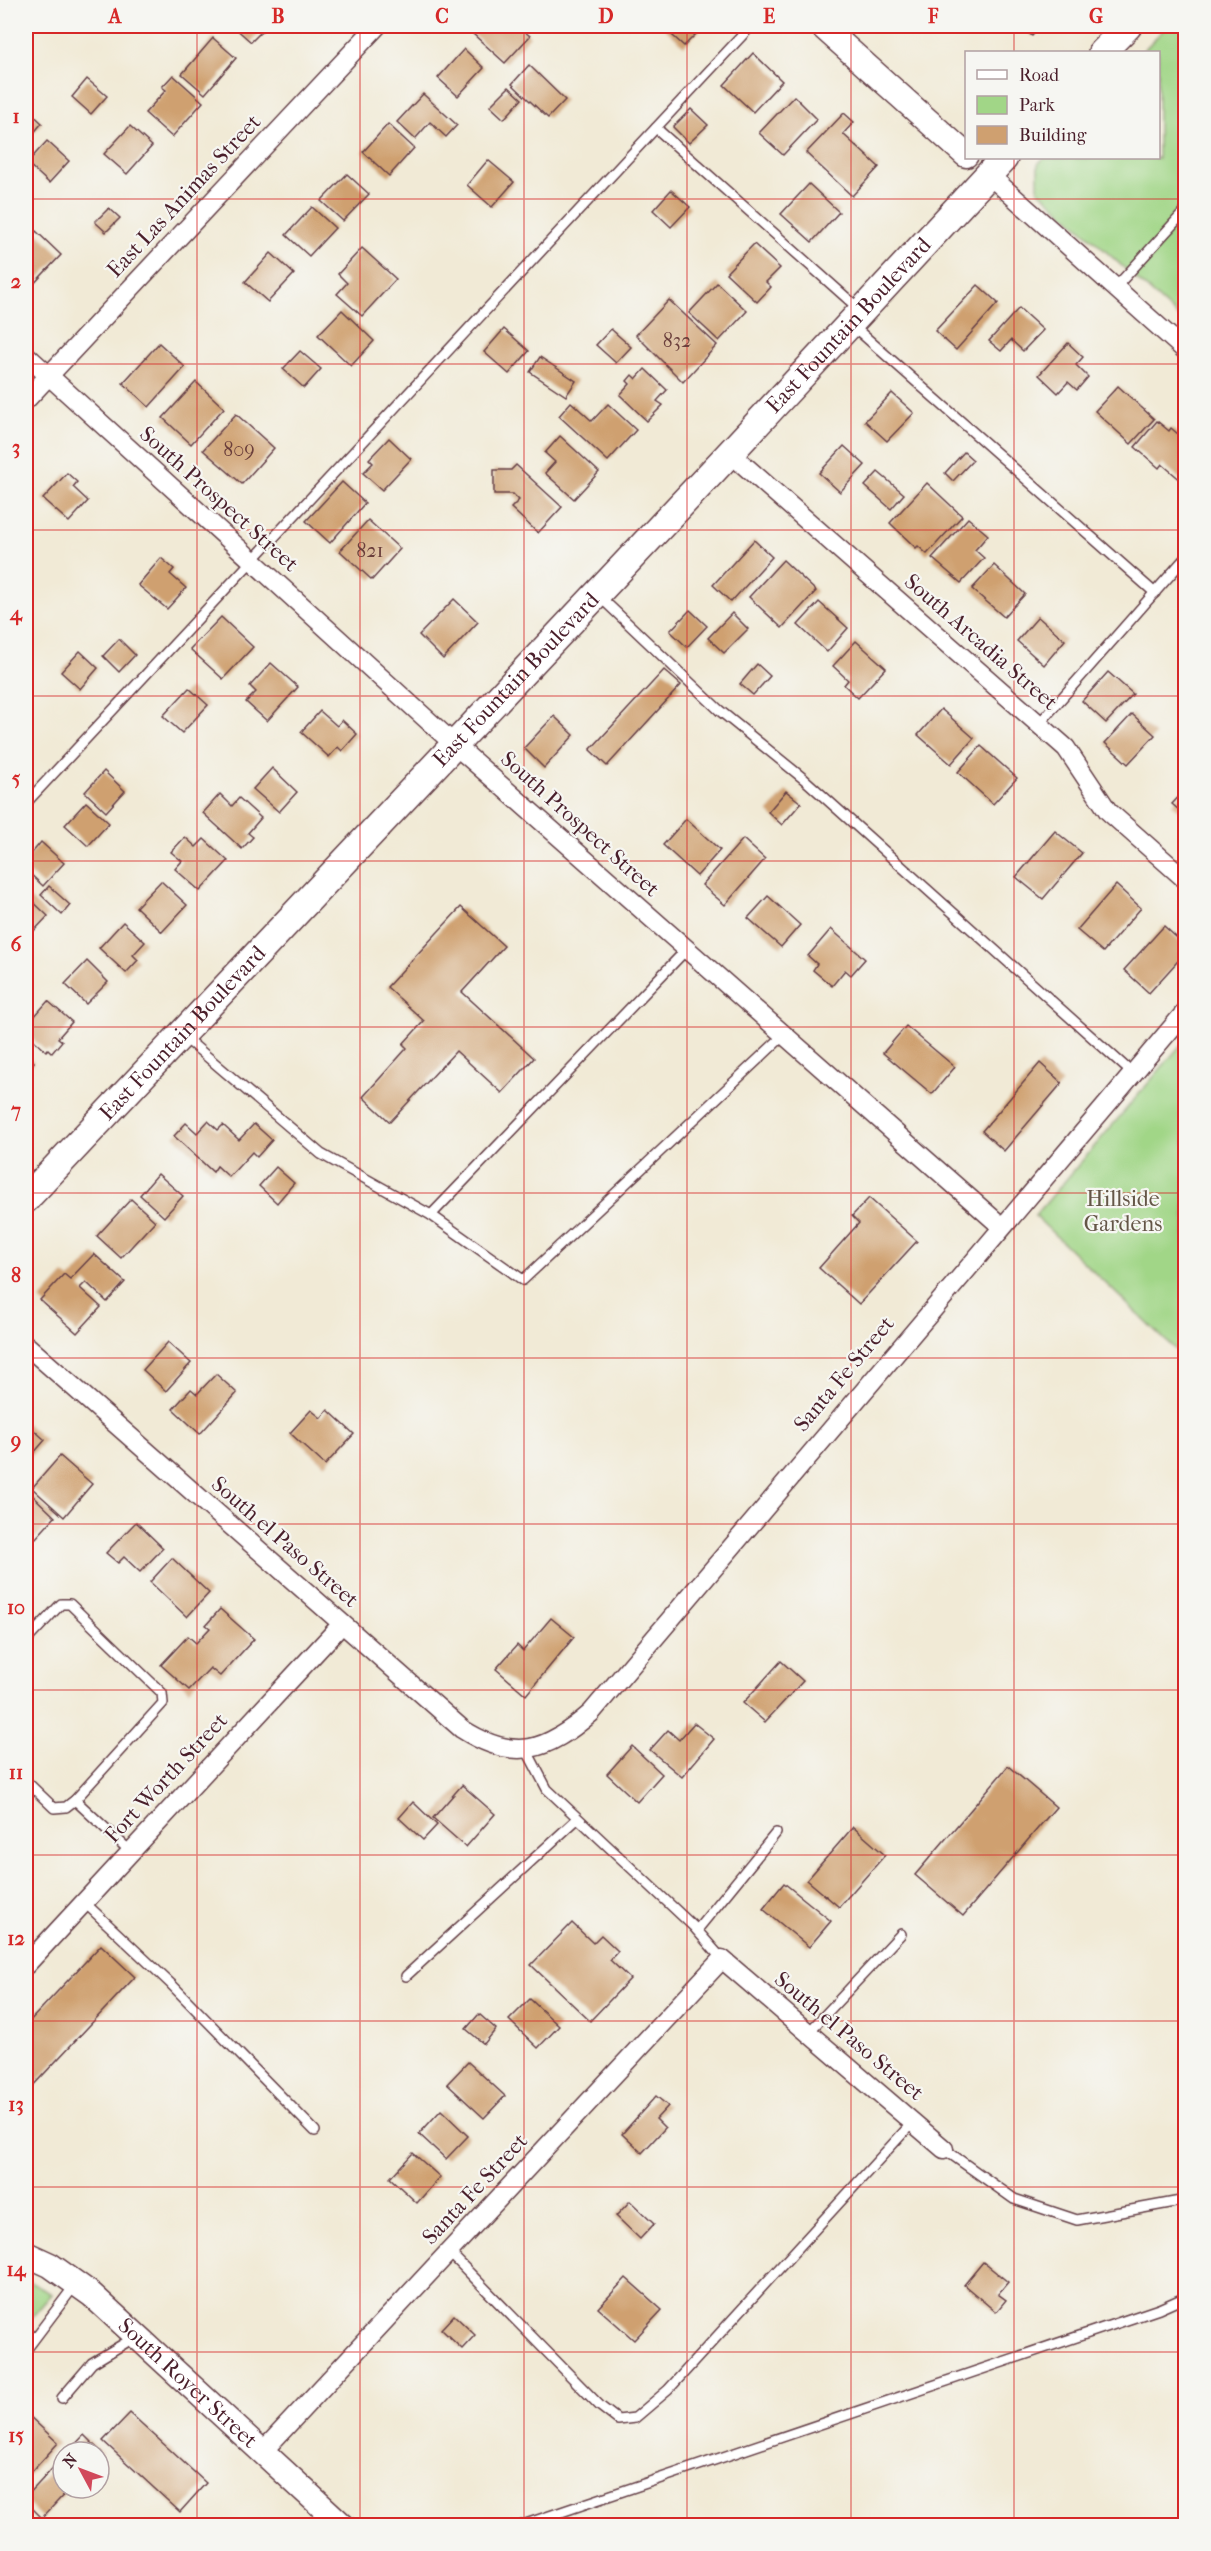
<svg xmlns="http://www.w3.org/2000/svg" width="1211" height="2551" font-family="'IM FELL French Canon',serif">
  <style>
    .green { fill: #a1d687; stroke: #767a59; stroke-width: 1.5 }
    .building { fill: #cfa070 }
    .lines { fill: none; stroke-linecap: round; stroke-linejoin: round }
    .service-casing { stroke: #633d45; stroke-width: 12 }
    .minor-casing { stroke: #633d45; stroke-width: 21 }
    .tertiary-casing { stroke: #633d45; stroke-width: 27 }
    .secondary-casing { stroke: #633d45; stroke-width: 30 }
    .service { stroke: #fff; stroke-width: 9 }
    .minor { stroke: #fff; stroke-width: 18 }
    .tertiary { stroke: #fff; stroke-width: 24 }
    .secondary { stroke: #fff; stroke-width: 27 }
    .grid { fill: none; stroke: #d62828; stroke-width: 1.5; stroke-opacity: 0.55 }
    .labels { text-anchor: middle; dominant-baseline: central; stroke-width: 4.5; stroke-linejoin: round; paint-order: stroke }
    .number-label { font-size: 20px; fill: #6b3f3c }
    .street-label { font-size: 22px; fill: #4a1f2b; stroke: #f6f6f2 }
    .park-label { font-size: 22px; fill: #645647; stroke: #f6f6f2 }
    .neatline { fill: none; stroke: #d62828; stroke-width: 2 }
    .grid-label { font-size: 20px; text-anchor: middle; font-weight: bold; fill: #d62828 }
  </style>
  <rect width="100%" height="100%" fill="#f6f6f2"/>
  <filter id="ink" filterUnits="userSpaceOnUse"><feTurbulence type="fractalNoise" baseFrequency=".0167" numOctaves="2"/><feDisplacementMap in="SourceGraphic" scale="12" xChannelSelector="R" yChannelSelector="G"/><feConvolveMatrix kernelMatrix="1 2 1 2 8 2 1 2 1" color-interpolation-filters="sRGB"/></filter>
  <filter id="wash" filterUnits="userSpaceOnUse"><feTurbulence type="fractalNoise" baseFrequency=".008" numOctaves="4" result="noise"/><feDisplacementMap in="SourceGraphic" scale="24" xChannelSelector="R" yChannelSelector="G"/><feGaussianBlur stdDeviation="1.35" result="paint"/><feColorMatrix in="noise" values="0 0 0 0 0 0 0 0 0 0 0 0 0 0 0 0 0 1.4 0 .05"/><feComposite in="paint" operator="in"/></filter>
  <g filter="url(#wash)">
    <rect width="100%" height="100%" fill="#f1ead6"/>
    <g class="green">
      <polygon points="1167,26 1185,26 1185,323 1038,190 1038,164 1044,158 1158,158 1158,52 1142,52"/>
      <polygon points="1185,1040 1185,1359 1035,1216"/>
      <polygon points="26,2280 52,2294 26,2324 26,2279"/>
    </g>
    <g id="blocks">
      <g class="building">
        <polygon points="233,26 267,26 251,42"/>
        <polygon points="480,26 518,26 530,36 505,63 472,33"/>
        <polygon points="662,26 704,26 684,46"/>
        <polygon points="1021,26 1041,26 1032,36"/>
        <polygon points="213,38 236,58 205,94 182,74"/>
        <polygon points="464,49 484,68 458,96 438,78"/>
        <polygon points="753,53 782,81 753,112 724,85"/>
        <polygon points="529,65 565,100 548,118 512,84"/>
        <polygon points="173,75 203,102 172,137 145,113 166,90 162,87"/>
        <polygon points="87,79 107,96 91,114 72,97"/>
        <polygon points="509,87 522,99 504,119 490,106"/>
        <polygon points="423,94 457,125 446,137 430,122 415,139 397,122"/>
        <polygon points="794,96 817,119 783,155 759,133"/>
        <polygon points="26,108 42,123 26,142"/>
        <polygon points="691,109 708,125 689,143 673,127"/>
        <polygon points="844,113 854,122 843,134 879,167 852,196 806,153"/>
        <polygon points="388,124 414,148 389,176 363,152"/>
        <polygon points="130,126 152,146 127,174 104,154"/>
        <polygon points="47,141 69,161 49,183 27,163"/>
        <polygon points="488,160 514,182 492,207 467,185"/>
        <polygon points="347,174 369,194 343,221 321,201"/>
        <polygon points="809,184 839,212 812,242 781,214"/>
        <polygon points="671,190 690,207 671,227 653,210"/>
        <polygon points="312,207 335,228 309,256 286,235"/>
        <polygon points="109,208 120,218 106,232 95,222"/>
        <polygon points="36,231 61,255 26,292 26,242"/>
        <polygon points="754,244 780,268 766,282 771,287 757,302 726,273"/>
        <polygon points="362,248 396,279 362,316 337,294 347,283 338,274"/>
        <polygon points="271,253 294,274 268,302 245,282"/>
        <polygon points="717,283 747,311 719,341 689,313"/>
        <polygon points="978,285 998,303 956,350 935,331"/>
        <polygon points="669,300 717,345 683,382 636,335"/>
        <polygon points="1019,308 1043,330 1023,351 1011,340 1001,351 989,341"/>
        <polygon points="342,310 374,341 351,366 318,335"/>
        <polygon points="504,329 529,351 509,374 484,352"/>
        <polygon points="611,329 631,347 616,363 596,345"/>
        <polygon points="159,343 185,367 149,407 123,383"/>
        <polygon points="1068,343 1083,357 1076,365 1088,377 1077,390 1068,382 1058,393 1039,375"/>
        <polygon points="300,351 321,369 304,388 283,369"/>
        <polygon points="540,357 576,381 566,396 530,372"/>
        <polygon points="645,369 667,390 657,401 663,405 647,421 620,395 630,384 627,381 632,375 636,379"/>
        <polygon points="196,382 224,408 191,444 163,418"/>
        <polygon points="1118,386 1154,419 1131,444 1095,411"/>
        <polygon points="892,393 914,413 887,441 865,421"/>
        <polygon points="571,402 592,421 608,404 636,430 608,461 559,416"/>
        <polygon points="236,414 274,448 242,484 203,450"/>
        <polygon points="1157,421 1169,431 1171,428 1186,441 1183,482 1162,464 1159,468 1135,447"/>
        <polygon points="560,436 599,472 574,499 545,473 555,462 545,453"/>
        <polygon points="389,438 411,459 382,490 363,473 373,463 369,459"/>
        <polygon points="844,446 865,465 840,492 819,473"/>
        <polygon points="964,452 973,460 953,481 945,473"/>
        <polygon points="516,465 562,507 538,533 511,508 519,500 513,494 494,494 494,470 511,470"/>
        <polygon points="878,472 904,494 891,509 865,486"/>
        <polygon points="67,473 77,482 73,487 88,501 69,522 43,499"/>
        <polygon points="342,482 365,503 330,543 306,521"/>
        <polygon points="927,483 962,516 927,554 918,546 916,548 890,523"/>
        <polygon points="968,518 988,535 975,550 984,558 961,583 932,558"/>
        <polygon points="368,520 400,549 372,580 340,551"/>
        <polygon points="754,540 772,557 731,602 713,585"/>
        <polygon points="161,558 174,569 170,574 186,588 167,609 138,585"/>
        <polygon points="783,560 816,591 782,628 749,597"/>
        <polygon points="994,565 1025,594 1004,617 972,589"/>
        <polygon points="454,599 478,622 443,659 419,635"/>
        <polygon points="819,602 848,628 827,652 798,625"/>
        <polygon points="690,610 707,626 687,647 670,631"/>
        <polygon points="732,613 748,629 724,653 708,638"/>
        <polygon points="221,617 253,647 223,679 190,649"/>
        <polygon points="1038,617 1065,640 1044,665 1017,641"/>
        <polygon points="119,639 135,655 119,672 103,656"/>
        <polygon points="856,641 886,668 858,698 844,685 848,680 833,666"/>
        <polygon points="80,651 98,668 80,689 61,672"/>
        <polygon points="271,663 298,687 267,721 246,702 256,692 250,686"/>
        <polygon points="757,664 770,676 753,695 740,684"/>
        <polygon points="664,670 681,685 607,766 590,750"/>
        <polygon points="1108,672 1133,694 1106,723 1082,701"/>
        <polygon points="189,688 208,705 182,733 163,716"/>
        <polygon points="941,709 974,738 951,764 918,735"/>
        <polygon points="320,711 337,726 342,720 357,734 342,751 338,747 329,757 301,732"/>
        <polygon points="1132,714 1155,735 1128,764 1105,743"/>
        <polygon points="554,716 574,735 544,768 524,748"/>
        <polygon points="981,746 1017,778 993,804 958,772"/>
        <polygon points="272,768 297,792 279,812 253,789"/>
        <polygon points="104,771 125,791 106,812 85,792"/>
        <polygon points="1186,789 1186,816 1172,804"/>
        <polygon points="786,791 801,803 782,825 768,812"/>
        <polygon points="220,794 232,806 239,798 261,818 248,833 253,837 242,849 203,813"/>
        <polygon points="86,802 109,823 88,846 65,825"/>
        <polygon points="686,819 720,850 697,876 663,845"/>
        <polygon points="1055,831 1082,853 1043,899 1016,877"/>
        <polygon points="185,837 196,847 204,839 228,861 200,891 175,869 182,861 171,852"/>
        <polygon points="743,839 765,859 725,905 702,885"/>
        <polygon points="41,842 64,863 43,886 26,870 26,860"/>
        <polygon points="161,881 187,905 162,932 136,907"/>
        <polygon points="1116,885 1141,908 1103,952 1077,930"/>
        <polygon points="49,886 70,905 62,915 41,895"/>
        <polygon points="26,895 48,916 30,935 26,931"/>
        <polygon points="768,896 800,925 781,947 748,918"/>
        <polygon points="461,907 504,946 462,992 534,1058 502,1093 456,1051 390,1122 363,1097 407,1048 403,1044 424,1021 387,987"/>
        <polygon points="123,922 145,942 133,955 138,960 126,973 99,948"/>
        <polygon points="1164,926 1186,946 1186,952 1149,993 1124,970"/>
        <polygon points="831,929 865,959 851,975 845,970 832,986 813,970 817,964 808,956"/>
        <polygon points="87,961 108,982 86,1004 65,984"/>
        <polygon points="48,1001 72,1022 58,1038 62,1041 52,1053 48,1049 46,1051 26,1033 26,1026"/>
        <polygon points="906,1026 955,1067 932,1094 883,1053"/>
        <polygon points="26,1054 34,1062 26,1071"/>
        <polygon points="1040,1063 1062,1083 1004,1151 982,1131"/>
        <polygon points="208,1121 218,1130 223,1125 239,1140 254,1124 272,1140 257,1157 252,1152 229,1177 217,1166 213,1172 174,1136 186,1123 197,1133"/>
        <polygon points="276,1167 294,1183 277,1203 259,1186"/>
        <polygon points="158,1174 183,1196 164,1217 140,1195"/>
        <polygon points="869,1198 917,1241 859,1304 819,1268 859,1223 852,1216"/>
        <polygon points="131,1199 155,1221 121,1258 97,1236"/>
        <polygon points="94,1254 125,1282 107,1302 86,1282 80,1288 101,1307 77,1333 40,1300 64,1274 70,1279"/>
        <polygon points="168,1342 191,1363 166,1391 143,1370"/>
        <polygon points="216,1374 237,1393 200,1434 173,1409 191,1389 197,1394"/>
        <polygon points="311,1410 321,1418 328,1410 354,1434 325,1465 290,1433"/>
        <polygon points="26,1423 45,1440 26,1462"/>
        <polygon points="60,1456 92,1484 64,1517 32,1488"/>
        <polygon points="29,1492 55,1517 35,1539 26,1530 26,1496"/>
        <polygon points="136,1522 163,1548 140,1572 124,1557 118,1563 106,1553"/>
        <polygon points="172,1558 209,1593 187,1617 150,1582"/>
        <polygon points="220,1609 254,1639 220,1676 210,1668 189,1690 161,1665 188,1636 196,1643 210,1628 206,1625"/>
        <polygon points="551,1618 574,1637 526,1695 496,1669 517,1645 523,1651"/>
        <polygon points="781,1661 803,1681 765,1722 743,1703"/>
        <polygon points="694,1723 714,1739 682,1777 650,1750 668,1730 679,1740"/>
        <polygon points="632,1746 662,1774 637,1802 607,1774"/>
        <polygon points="1008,1766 1056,1807 963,1916 915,1875"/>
        <polygon points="462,1785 495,1814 466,1847 433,1818"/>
        <polygon points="413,1802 437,1825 423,1840 399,1818"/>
        <polygon points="853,1827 885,1855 839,1907 807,1880"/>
        <polygon points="784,1883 831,1921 809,1947 763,1909"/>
        <polygon points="572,1923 593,1943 601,1935 618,1951 610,1960 630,1979 590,2021 531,1965"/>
        <polygon points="101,1945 135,1977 26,2093 26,2025"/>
        <polygon points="530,1999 559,2026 538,2048 509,2020"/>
        <polygon points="479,2014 496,2029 484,2044 466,2029"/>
        <polygon points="468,2062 505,2096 484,2118 447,2084"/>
        <polygon points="656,2096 668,2106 656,2119 665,2128 642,2153 622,2134"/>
        <polygon points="441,2110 468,2136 446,2159 419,2134"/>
        <polygon points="413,2153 440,2177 417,2203 390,2178"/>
        <polygon points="630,2201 654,2224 640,2239 616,2216"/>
        <polygon points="983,2262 1008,2282 998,2294 1006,2300 996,2312 964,2285"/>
        <polygon points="626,2278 662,2310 634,2340 598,2308"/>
        <polygon points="454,2315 475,2335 462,2349 441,2329"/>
        <polygon points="26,2413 58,2443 26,2478"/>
        <polygon points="130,2413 206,2483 180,2512 103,2441"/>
        <polygon points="84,2435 102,2453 99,2457 99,2452 68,2452"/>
        <polygon points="63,2457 63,2488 70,2488 42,2518 26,2502 26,2497"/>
      </g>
    </g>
  </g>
  <g filter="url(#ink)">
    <use href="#blocks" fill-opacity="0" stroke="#633d45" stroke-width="1.5"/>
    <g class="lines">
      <g class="service-casing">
        <g id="service">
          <polyline points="656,128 859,309"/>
          <polyline points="1115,288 1186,210"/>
          <polyline points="853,326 1155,593"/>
          <polyline points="598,595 719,710 804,779 1132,1073"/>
          <polyline points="1038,725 1186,557"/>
          <polyline points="26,803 751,26"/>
          <polyline points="183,1036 321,1154 431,1215 523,1280 784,1035"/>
          <polyline points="431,1215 686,950"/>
          <polyline points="26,1641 61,1604 70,1604 162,1693 163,1703 75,1800 66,1807 54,1808 26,1781"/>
          <polyline points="526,1749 547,1789 694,1927 722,1959"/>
          <polyline points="75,1800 131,1852"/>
          <polyline points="84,1902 171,1984 315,2131"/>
          <polyline points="697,1930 776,1833"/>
          <polyline points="406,1976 576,1820"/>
          <polyline points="808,2033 901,1934"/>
          <polyline points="944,2149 1014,2199 1077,2220 1186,2200"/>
          <polyline points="449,2252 600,2406 618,2420 635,2418 668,2390 913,2122"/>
          <polyline points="26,2350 75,2285"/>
          <polyline points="62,2398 92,2363 135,2337"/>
          <polyline points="520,2526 1159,2309 1186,2297"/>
        </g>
      </g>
      <g class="minor-casing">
        <g id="minor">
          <polyline points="988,174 1186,351"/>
          <polyline points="26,355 455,745 1001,1226"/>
          <polyline points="26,400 377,26"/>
          <polyline points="730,453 1066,748 1108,811 1186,880"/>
          <path d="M26,1345l436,384c53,34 85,22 129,-16l595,-702"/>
          <polyline points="26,1965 342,1624"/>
          <polyline points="263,2451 722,1959 944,2149"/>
        </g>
      </g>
      <g class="tertiary-casing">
        <g id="tertiary">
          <polyline points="822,26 966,155"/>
          <path id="s1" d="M26,2254l24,11 42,30 251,231"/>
        </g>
      </g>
      <g class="secondary-casing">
        <g id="secondary">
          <polyline points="1102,52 1128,26"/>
          <path id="s2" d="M26,1199l704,-746 274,-295"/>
        </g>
      </g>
      <use href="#service" class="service"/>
      <use href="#minor" class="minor"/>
      <use href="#tertiary" class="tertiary"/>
      <use href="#secondary" class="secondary"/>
    </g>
  </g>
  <path class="grid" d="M197,26v2500M360,26v2500M524,26v2500M687,26v2500M851,26v2500M1014,26v26M1014,158v2368M26,199h1160M26,364h1160M26,530h1160M26,696h1160M26,861h1160M26,1027h1160M26,1193h1160M26,1358h1160M26,1524h1160M26,1690h1160M26,1855h1160M26,2021h1160M26,2187h1160M26,2352h1160"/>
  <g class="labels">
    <g class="number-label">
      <text x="677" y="340">832</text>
      <text x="239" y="449">809</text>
      <text x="370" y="550">821</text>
    </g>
    <g class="street-label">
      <text transform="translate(184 196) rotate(-47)">East Las Animas Street</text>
      <text stroke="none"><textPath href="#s2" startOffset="1200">East Fountain Boulevard</textPath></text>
      <text transform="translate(219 499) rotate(42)">South Prospect Street</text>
      <text transform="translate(981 642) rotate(41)">South Arcadia Street</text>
      <text stroke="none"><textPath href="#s2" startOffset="714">East Fountain Boulevard</textPath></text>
      <text transform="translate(580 824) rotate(42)">South Prospect Street</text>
      <text stroke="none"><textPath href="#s2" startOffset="228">East Fountain Boulevard</textPath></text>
      <text transform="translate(844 1374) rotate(-50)">Santa Fe Street</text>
      <text transform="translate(285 1542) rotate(41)">South el Paso Street</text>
      <text transform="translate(166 1778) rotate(-47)">Fort Worth Street</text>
      <text transform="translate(849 2036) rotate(40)">South el Paso Street</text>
      <text transform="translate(475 2189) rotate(-47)">Santa Fe Street</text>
      <text stroke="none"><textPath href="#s1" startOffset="208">South Royer Street</textPath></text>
    </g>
    <g class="park-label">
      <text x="1123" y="1199">Hillside<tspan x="1123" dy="25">Gardens</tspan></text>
    </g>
  </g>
  <rect width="1211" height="2551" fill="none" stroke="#f6f6f2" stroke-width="66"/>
  <rect x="965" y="51" width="195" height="108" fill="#f6f6f2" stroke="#b1a0a2" stroke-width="1.5"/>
  <rect x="977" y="70" width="30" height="9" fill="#ffffff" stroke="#b1a0a2" stroke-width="1.5"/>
  <text x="1019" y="81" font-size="18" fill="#4a1f2b">Road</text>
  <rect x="977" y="96" width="30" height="18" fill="#a1d687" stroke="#b1a0a2" stroke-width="1.5"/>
  <text x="1019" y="111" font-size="18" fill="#4a1f2b">Park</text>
  <rect x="977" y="126" width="30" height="18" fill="#cfa070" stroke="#b1a0a2" stroke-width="1.5"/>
  <text x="1019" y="141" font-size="18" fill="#4a1f2b">Building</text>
  <g transform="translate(81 2470) rotate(311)"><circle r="28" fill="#f6f6f2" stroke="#b1a0a2" stroke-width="1.5"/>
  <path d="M0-4.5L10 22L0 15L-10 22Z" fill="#d1495b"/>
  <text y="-9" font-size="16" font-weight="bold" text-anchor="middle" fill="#4a1f2b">N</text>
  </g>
  <rect x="33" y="33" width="1145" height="2485" class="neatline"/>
  <g class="grid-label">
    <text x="115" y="23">A</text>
    <text x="278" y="23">B</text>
    <text x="442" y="23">C</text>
    <text x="606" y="23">D</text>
    <text x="769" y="23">E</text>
    <text x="933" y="23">F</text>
    <text x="1096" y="23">G</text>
    <text x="16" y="123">1</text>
    <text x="16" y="288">2</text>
    <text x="16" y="454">3</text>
    <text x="16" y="620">4</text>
    <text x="16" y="785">5</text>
    <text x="16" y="951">6</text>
    <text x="16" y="1117">7</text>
    <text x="16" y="1282">8</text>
    <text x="16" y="1448">9</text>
    <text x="16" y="1614">10</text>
    <text x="16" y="1779">11</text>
    <text x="16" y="1945">12</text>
    <text x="16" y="2111">13</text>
    <text x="16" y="2276">14</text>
    <text x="16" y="2442">15</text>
  </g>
</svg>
